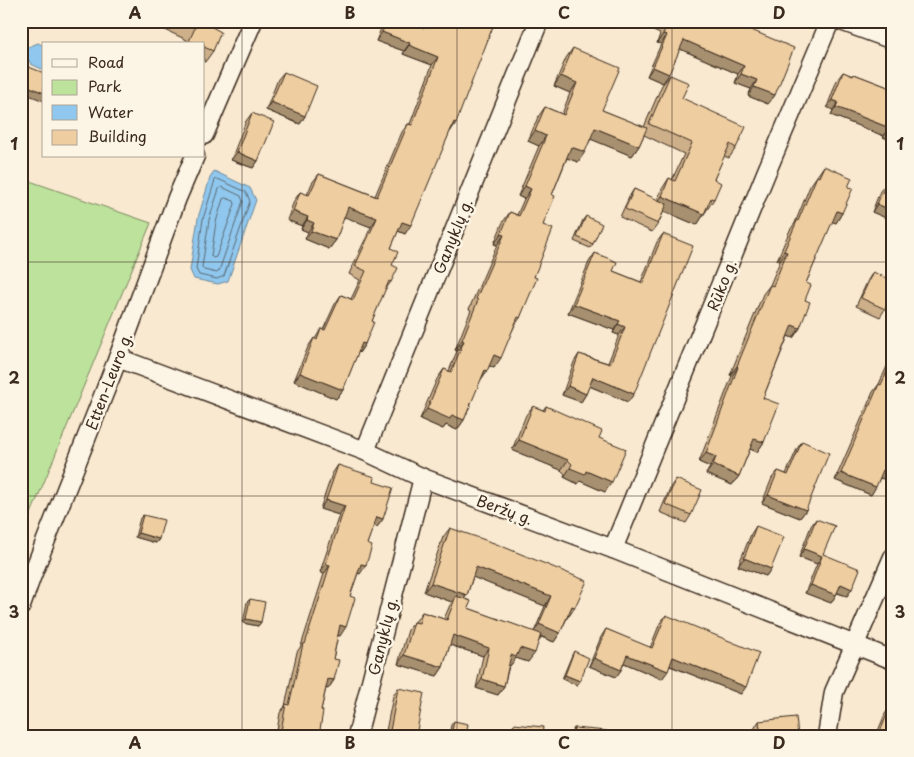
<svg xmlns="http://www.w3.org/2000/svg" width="914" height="757" font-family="'Playpen Sans',sans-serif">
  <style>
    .green { fill: #bce29c; stroke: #7c865d }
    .water { fill: #8fc7ee; stroke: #6d889b }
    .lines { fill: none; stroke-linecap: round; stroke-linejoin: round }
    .shore { stroke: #5d6971; stroke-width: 1 }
    .minor-casing { stroke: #3b2a1e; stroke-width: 21 }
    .minor { stroke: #fcf5e5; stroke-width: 18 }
    .wall { fill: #cdb08a; stroke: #3b2a1e; fill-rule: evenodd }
    .shaded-wall { fill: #a79070; stroke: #3b2a1e }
    .building { fill: #eecda0; stroke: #3b2a1e }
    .grid { fill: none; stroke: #3b2a1e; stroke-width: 1; stroke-opacity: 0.55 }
    .labels { text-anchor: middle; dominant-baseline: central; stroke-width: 5; stroke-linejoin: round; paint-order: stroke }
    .street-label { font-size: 15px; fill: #3b2a1e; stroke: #fcf5e5 }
    .neatline { fill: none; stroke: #3b2a1e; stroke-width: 2 }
    .grid-label { font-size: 16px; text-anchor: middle; font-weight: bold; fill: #3b2a1e }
  </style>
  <rect width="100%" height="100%" fill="#f8e9d0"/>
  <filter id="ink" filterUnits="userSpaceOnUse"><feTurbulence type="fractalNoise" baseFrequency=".02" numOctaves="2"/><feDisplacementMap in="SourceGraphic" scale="10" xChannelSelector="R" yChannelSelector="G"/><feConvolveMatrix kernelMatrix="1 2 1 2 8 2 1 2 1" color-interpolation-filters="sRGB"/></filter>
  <g filter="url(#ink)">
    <polygon class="green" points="21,178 151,223 21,538"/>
    <g class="water">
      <polygon points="38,43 44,46 44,70 31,64 25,54 28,47"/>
      <polygon points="214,171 250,188 256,200 228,281 218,284 194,279 190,270 198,218 210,178"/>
    </g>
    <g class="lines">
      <g class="shore">
        <polygon points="218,179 246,192 250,201 224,276 217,279 199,275 196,269 203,219 215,180"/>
        <polygon points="222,187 241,196 243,201 219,271 217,273 204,270 202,267 209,220 219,189"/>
        <polygon points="226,198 234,201 235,204 216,257 213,258 211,256 216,222 223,199"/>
      </g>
      <g class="minor-casing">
        <g id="minor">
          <polyline points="841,21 893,40"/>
          <polyline points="204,135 253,21"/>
          <polyline points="118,358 365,451 423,478 613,549 893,660"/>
          <polyline points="365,451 539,21"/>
          <polyline points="613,549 766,173 830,21"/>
          <polyline points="21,606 31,578 118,358 177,198 195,156"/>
          <polyline points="357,736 423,478"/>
          <polyline points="827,736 834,692 893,557"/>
        </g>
      </g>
      <use href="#minor" class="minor"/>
    </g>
    <g class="wall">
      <polygon points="164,21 214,21 212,27 213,51 205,62 204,62 204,44 185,44 187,40 161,28"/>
      <polygon points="384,21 408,21 422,27 426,21 436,21 447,25 448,21 495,21 450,131 405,234 398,231 391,248 392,265 391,282 384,291 372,321 365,344 359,353 358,352 343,390 336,399 294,381 308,347 314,338 315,339 321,329 323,330 335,304 341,295 351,299 360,280 349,274 371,227 344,216 336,240 329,249 305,239 308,232 301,229 302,226 287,220 294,201 300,192 307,195 312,183 319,174 375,196 402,132 408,124 410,124 432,65 403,54 404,51 376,41"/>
      <polygon points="594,21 613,21 608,28"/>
      <polygon points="631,21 730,21 775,95 768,104 748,96 751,89 735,83 738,74 680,49 663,83 647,76 661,44 657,43 660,34"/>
      <polygon points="573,48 602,110 644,127 662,85 670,75 682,98 736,148 729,158 724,156 714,179 714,199 697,225 664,211 658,224 652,232 620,217 629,197 634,189 657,200 662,189 669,178 672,180 684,154 644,135 639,146 632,156 591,139 578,162 567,158 552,195 543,225 534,277 520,318 515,325 494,368 489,366 487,371 480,380 464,420 457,430 446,425 443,429 420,419 437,379 444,369 449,371 457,351 455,350 471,310 469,309 497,245 494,244 503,222 510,212 517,215 524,199 518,196 539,146 528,141 538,117 545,107 562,114 570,93 554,86 566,58"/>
      <polygon points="284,72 305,116 300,124 266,110 278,79"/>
      <polygon points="843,72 852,76 854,74 893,89 893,141 883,137 884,136 831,115 833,110 827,107 837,80"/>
      <polygon points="252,113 258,161 253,168 231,160 246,121"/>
      <polygon points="824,166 848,187 842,213 836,223 832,221 806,283 805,300 800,328 793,338 788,336 763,398 764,442 757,452 750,449 739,476 732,485 706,474 710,467 699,462 732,376 730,375 763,294 770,285 780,261 777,260 790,230 795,223 810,186"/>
      <polygon points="886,184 891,220 872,212 880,191"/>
      <polygon points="586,216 593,244 590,248 574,241 583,220"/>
      <polygon points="663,234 628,402 589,386 586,394 581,402 562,395 574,362 579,354 608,363 619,335 613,333 614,330 568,313 589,262 595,253 613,271 641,282 657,242"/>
      <polygon points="873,272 885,309 880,317 856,306 868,280"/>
      <polygon points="893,353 893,447 890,453 888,472 883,479 880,478 871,495 835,480 873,392 879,384"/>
      <polygon points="533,406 543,410 546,406 599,438 605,492 580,481 578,484 564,477 565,474 561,470 512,450 526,415"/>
      <polygon points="802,441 806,510 800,518 762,503 772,478 778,471 786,474 797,449"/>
      <polygon points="338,465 374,482 383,519 377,527 373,526 367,544 360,574 358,573 350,596 340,636 338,635 333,659 334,680 328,689 326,688 321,710 319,736 276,736 280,713 285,706 297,652 301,646 324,574 320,572 339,515 320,509 332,474"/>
      <polygon points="676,479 691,515 686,523 660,512 671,486"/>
      <polygon points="143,515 159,539 156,543 135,537 140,518"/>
      <polygon points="816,519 823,554 852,589 847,596 837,593 831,603 805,593 817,564 799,557 811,526"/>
      <polygon points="756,526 771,569 766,576 738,566 751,534"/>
      <path d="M450,528l125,79 -6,9h-1l-8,17 -6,9 -13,-5 -13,25 -12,-4 -6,8h-1l-5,20 -6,9 -22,-7 7,-32 -33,-11 -7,22 -6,9 -39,-12 10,-34 6,-8h1l7,-10 22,7 6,-14 2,-3 -28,-10 19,-55zM473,577l72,29 -11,26 -66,-24 -4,-9 3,-4z"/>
      <polygon points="250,599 261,622 258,626 243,623 247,602"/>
      <polygon points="666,615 741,694 670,666 662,679 624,663 621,670 616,677 589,666 601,637 606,629 650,648 660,623"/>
      <polygon points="574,651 580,681 577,685 562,679 572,655"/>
      <polygon points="398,688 416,736 385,736 393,696"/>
      <polygon points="890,707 893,736 876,736 885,714"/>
      <polygon points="454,721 466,736 449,736 451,725"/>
      <polygon points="759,721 798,736 755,736 754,729"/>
      <polygon points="514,724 542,736 508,736 509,732"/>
      <polygon points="574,728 607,736 569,736"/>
    </g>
    <g class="shaded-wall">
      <polygon points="382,32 410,43 404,51 376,41"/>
      <polygon points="663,34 667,35 661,44 657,43"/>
      <polygon points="684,40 744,66 738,74 678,48"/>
      <polygon points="409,45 438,57 432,65 403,54"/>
      <polygon points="653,67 669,74 663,83 647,76"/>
      <polygon points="741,74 757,80 751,89 735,83"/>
      <polygon points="561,76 577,83 570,93 554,86"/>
      <polygon points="21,83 44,93 44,101 21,92"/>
      <polygon points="754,87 775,95 768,104 748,96"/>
      <polygon points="832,100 838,102 833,110 827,107"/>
      <polygon points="271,102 305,116 300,124 266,110"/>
      <polygon points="836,107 890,128 884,136 831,115"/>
      <polygon points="454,122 456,123 450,132"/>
      <polygon points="595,128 639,146 632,156 588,138"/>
      <polygon points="889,130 893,131 893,141 883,137"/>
      <polygon points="535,131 546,136 539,146 528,141"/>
      <polygon points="571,147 585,152 578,162 564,157"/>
      <polygon points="237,152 258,161 253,168 231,160"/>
      <polygon points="525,186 531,189 524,199 518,196"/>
      <polygon points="662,196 704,214 697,225 654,207"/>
      <polygon points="877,204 893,211 893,218 891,220 872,212"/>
      <polygon points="348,207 377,218 371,227 342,216"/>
      <polygon points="293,211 308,217 302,226 287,220"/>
      <polygon points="837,211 842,213 836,223 830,221"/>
      <polygon points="307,220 314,223 308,232 301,229"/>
      <polygon points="402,222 411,225 405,234 396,230"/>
      <polygon points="311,231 336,240 329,249 305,239"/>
      <polygon points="501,234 504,235 497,245 494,244"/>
      <polygon points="784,251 787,252 780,261 777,260"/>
      <polygon points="574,304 620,321 614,330 568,313"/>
      <polygon points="618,324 625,327 619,335 613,333"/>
      <polygon points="792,325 800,328 793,338 785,335"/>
      <polygon points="462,340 464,341 457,351 455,350"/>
      <polygon points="362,343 365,344 359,353 356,351"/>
      <polygon points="494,355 501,358 494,368 487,365"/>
      <polygon points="737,366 738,367 732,376 730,375"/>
      <polygon points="485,370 487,371 480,381"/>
      <polygon points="300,373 343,390 336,399 294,381"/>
      <polygon points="593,377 634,394 628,402 587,385"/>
      <polygon points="568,386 586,394 581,402 562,395"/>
      <polygon points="427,409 452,415 464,420 457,430 446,425 443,429 420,419"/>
      <polygon points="754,439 764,442 757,452 748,448"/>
      <polygon points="519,440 568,460 561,470 512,450"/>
      <polygon points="706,453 716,457 710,467 699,462"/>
      <polygon points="713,465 739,476 732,485 706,474"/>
      <polygon points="570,468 586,471 612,482 605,492 580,481 578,484 564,477"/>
      <polygon points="883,470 888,472 883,479 878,477"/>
      <polygon points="841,473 876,487 871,495 835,480"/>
      <polygon points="768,495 806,510 800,518 762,503"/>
      <polygon points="326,500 345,506 339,515 320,509"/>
      <polygon points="377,517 383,519 377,527 371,525"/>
      <polygon points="138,533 159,539 156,543 135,537"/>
      <polygon points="804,549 822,556 817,564 799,557"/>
      <polygon points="744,558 771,569 766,576 738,566"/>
      <polygon points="326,564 330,565 324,574 320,572"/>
      <polygon points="361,564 366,565 360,574 355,572"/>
      <polygon points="476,567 551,596 545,606 470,576"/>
      <polygon points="431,583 467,595 460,604 456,596 452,602 424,592"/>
      <polygon points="841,584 852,589 847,596 835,592"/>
      <polygon points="811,585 836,595 831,603 805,593"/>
      <polygon points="572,606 575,607 569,616 566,615"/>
      <polygon points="246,619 261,622 258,626 243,623"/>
      <polygon points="539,624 560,633 554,642 533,633"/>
      <polygon points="340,625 346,627 340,636 334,634"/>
      <polygon points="453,635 489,648 483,656 447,644"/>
      <polygon points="520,648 535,653 528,662 516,658 510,666 505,664 511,655"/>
      <polygon points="404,655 443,667 437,676 398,664"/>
      <polygon points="627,655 668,671 662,679 622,662"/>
      <polygon points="673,657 746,687 741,694 668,665"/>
      <polygon points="594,658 621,670 616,677 589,666"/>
      <polygon points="565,675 580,681 577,685 562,679"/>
      <polygon points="328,679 334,680 328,689 322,687"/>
      <polygon points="482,679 504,686 498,695 476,688"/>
      <polygon points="880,732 890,736 878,736"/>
    </g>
    <g class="building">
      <polygon points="179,21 214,21 212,27 221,32 213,51 204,47 204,44 197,44 189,41 195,28"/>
      <polygon points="387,21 408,21 424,28 427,21 436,21 449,26 451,21 495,21 456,123 454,122 411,225 402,222 391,248 398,252 392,265 398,268 391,282 389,281 372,321 374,322 365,344 362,343 343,390 300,373 314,338 317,340 321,329 325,330 341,295 353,300 366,271 355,266 377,218 348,207 336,240 311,231 314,223 307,220 308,217 293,211 300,192 309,195 319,174 377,197 408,124 412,125 438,57 409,45 410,43 382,32"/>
      <polygon points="657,21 730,21 794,48 775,95 754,87 757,80 741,74 744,66 684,40 669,74 653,67 667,35 663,34 667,25"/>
      <polygon points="573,48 620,68 602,110 647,128 639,146 595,128 585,152 571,147 552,195 555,196 543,225 553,229 534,277 537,278 520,318 518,317 501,358 494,355 487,371 485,370 464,420 452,415 450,419 427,409 444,369 451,372 464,341 462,340 478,300 476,299 504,235 501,234 510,212 519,216 531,189 525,186 546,136 535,131 545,107 564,115 577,83 561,76"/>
      <polygon points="21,64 44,73 44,93 21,83"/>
      <polygon points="284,72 317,86 305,116 271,102"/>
      <polygon points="843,72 853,76 854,74 893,89 893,131 889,130 890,128 836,107 838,102 832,100"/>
      <polygon points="670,75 689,83 682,98 746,127 736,148 730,144 714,179 721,183 714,199 711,198 704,214 662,196 669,178 675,181 692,143 649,124"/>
      <polygon points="21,112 25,114 21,122"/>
      <polygon points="252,113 274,122 258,161 237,152"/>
      <polygon points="824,166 852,178 848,187 853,188 842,213 837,211 806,283 811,285 805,300 810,302 800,328 792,325 763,398 779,404 764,442 754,439 739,476 713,465 716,457 706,453 738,367 737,366 770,285 773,286 787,252 784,251 797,221 798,221 817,176 819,177"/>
      <polygon points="886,184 893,186 893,211 877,204"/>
      <polygon points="634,189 667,204 658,224 625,209"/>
      <polygon points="586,216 602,224 593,244 577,237"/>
      <polygon points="663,234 693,246 634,394 593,377 586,394 568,386 579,354 610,364 625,327 618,324 620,321 574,304 595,253 617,262 613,271 643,283"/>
      <polygon points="873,272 893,281 893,293 885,309 861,298"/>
      <polygon points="893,358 893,447 890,453 893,454 893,460 888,472 883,470 876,487 841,473 879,384 881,385"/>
      <polygon points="533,406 545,411 546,406 602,431 599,438 626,449 612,482 586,471 585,474 570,468 572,464 568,460 519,440"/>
      <polygon points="802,441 829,453 806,510 768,495 778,471 788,475"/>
      <polygon points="338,465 375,477 374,482 393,488 383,519 377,517 367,544 372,546 366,565 361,564 350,596 355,598 346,627 340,625 333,659 339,660 334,680 328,679 321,710 323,711 319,736 280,736 286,704 289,705 303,644 305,644 330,565 326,564 345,506 326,500"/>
      <polygon points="676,479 702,490 691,515 665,504"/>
      <polygon points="143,515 164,520 159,539 138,533"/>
      <polygon points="816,519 835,526 823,554 860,569 852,589 841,584 836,595 811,585 822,556 804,549"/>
      <polygon points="756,526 784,537 771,569 744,558"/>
      <polygon points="450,528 494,543 587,581 575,607 572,606 560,633 539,624 551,596 476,567 467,595 431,583"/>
      <polygon points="456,596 471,601 468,608 541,634 535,653 520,648 516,657 511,655 504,686 482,679 489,648 453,635 443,667 404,655 414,622 419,623 422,612 447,620"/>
      <polygon points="250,599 265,602 261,622 246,619"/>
      <polygon points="666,615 759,653 746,687 673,657 668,671 627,655 621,670 594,658 606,629 652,648"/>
      <polygon points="574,651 589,658 580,681 565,675"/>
      <polygon points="398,688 424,693 416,736 389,736"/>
      <polygon points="890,707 893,708 893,736 890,736 880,732"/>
      <polygon points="796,717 798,736 761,736 759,721"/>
      <polygon points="454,721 468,724 466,736 451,736"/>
      <polygon points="514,724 543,727 542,736 513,736"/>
      <polygon points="574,728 607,731 607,736 573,736"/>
    </g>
  </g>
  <path class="grid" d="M242,21v715M457,21v715M672,21v715M21,262h872M21,496h872"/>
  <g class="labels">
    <g class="street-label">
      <text transform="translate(452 236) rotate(-68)">Ganyklų g.</text>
      <text transform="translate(721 285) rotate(-68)">Rūko g.</text>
      <text transform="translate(108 381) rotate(-69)">Etten-Leuro g.</text>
      <text transform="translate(505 509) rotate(20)">Beržų g.</text>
      <text transform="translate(382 636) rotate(-76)">Ganyklų g.</text>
    </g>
  </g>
  <rect width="914" height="757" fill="none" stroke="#fcf5e5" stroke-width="55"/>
  <rect x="42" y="42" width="162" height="115" fill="#fcf5e5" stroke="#afa495"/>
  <rect x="52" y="59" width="25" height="8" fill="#fcf5e5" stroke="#afa495"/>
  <text x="88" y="68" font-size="15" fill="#3b2a1e">Road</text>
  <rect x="52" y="80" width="25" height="15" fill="#bce29c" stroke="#afa495"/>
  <text x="88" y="92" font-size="15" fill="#3b2a1e">Park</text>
  <rect x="52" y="105" width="25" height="15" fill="#8fc7ee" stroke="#afa495"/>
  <text x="88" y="118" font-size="15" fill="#3b2a1e">Water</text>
  <rect x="52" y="130" width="25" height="15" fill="#eecda0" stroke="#afa495"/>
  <text x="88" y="142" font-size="15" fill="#3b2a1e">Building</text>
  <rect x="28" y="28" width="858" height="702" class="neatline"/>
  <g class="grid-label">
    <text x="135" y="19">A</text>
    <text x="350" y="19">B</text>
    <text x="564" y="19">C</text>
    <text x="779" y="19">D</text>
    <text x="14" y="150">1</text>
    <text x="900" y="150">1</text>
    <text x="14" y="384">2</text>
    <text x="900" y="384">2</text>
    <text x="14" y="618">3</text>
    <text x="900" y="618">3</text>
    <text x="135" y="749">A</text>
    <text x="350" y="749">B</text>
    <text x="564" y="749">C</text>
    <text x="779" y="749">D</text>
  </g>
</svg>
